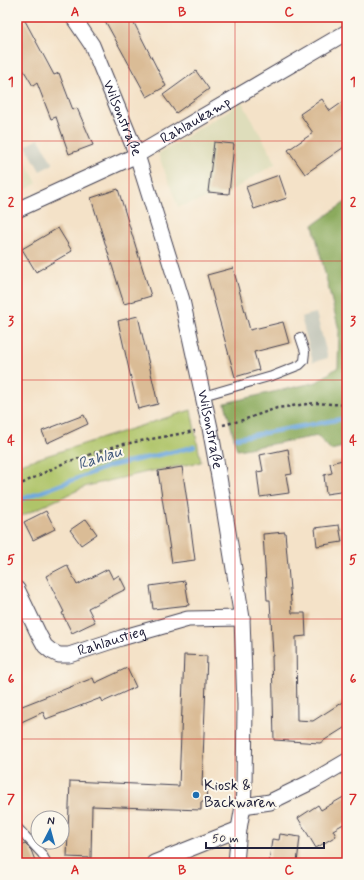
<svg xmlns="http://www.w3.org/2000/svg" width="364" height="880" font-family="Mynerve,sans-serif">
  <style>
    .built { fill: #deddbb }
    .industrial { fill: #c3c6b9 }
    .green { fill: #afc469; stroke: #687352 }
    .forest { fill: #8baa5d; stroke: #56664c }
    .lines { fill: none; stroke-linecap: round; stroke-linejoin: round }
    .stream { stroke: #6ea8de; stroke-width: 4.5 }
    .building { fill: #dabc96 }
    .service-casing { stroke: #423f50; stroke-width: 10 }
    .minor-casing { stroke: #423f50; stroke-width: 17 }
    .path { stroke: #423f50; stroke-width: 2.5; stroke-dasharray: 3 3; stroke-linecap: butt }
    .service { stroke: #fff; stroke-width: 8 }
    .minor { stroke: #fff; stroke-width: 15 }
    .grid { fill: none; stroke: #d62828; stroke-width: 1; stroke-opacity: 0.55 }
    .poi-dot { fill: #1f6fb2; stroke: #fbf7ec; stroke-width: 1.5 }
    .labels { text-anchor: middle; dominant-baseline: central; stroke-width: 4; stroke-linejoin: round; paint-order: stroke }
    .street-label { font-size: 15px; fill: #22223b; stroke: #fbf7ec }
    .poi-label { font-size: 15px; fill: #22223b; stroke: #fbf7ec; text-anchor: start }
    .water-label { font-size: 16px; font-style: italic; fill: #40587c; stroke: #fbf7ec }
    .neatline { fill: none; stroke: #d62828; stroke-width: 1.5 }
    .grid-label { font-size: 13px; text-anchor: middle; font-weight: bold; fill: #d62828 }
  </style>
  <rect width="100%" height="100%" fill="#fbf7ec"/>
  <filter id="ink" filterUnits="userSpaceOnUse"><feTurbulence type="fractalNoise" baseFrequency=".025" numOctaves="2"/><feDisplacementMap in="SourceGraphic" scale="8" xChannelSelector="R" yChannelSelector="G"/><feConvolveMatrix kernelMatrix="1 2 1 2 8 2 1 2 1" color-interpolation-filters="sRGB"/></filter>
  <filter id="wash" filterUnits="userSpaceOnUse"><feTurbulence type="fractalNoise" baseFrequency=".012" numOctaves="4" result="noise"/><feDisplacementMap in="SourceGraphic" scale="16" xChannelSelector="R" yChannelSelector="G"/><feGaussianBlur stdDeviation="0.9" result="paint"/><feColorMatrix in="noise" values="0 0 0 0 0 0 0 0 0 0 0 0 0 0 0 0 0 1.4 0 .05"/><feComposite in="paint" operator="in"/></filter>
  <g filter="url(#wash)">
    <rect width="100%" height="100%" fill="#f4e2c8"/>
    <g class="built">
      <polygon points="242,102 276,163 229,192 178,207 158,154"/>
      <polygon points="17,147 37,183 17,195"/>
    </g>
    <g class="industrial">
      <polygon points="39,139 53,164 40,171 26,146"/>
      <polygon points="316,313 328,358 313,362 301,317"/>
    </g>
    <polygon class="green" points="191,410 201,462 147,472 87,486 17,518 17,465"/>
    <polygon class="forest" points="347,201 347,446 331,450 318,436 237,450 225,403 317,382 338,367 339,330 313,225"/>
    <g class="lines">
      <g class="stream">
        <polyline points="237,438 347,418"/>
        <polyline points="17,501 110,466 194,447"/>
      </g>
    </g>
    <g id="blocks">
      <g class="building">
        <polygon points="17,17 23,17 54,75 59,73 73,110 77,108 93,145 69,154 56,117 51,119 37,83 33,86 17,59"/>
        <polygon points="103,17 131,17 166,86 147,97"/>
        <polygon points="196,71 209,89 176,113 163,95"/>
        <polygon points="322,99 330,111 347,99 347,145 305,174 288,150 313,133 300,114"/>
        <polygon points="214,142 234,144 229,194 208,192"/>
        <polygon points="279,175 287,198 254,209 246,187"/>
        <polygon points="118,189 151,296 124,304 91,198"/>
        <polygon points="58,228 72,251 36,272 22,249"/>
        <polygon points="233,268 250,330 283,322 289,343 254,352 259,370 235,377 207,275"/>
        <polygon points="138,316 158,404 138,409 118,321"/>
        <polygon points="84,415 88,424 47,443 42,431"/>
        <polygon points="288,449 292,474 286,475 289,493 260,497 257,472 263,471 260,455"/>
        <polygon points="347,459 347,491 326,494 324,475 332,473 330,463"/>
        <polygon points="182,467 189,514 195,560 172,563 158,471"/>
        <polygon points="46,511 55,529 33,540 24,522"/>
        <polygon points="86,519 97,534 81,545 70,530"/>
        <polygon points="339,525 342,542 317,546 315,528"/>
        <polygon points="285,532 292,613 305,613 306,636 296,637 297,720 313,721 347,699 347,726 320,743 274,740 272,656 273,656 270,600 267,600 263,534"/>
        <polygon points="67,565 77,585 108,569 113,579 119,575 126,589 88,608 95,622 72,633 62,613 64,612 46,576"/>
        <polygon points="185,581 189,605 153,609 150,586"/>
        <polygon points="184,655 207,656 202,786 207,786 206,802 201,802 201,810 92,806 91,858 67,857 70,781 179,786"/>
        <polygon points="127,668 136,687 103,702 101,698 46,719 43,712 17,724 17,708 93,678 95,683"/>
        <polygon points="347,795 347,822 333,830 336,836 316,848 298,818 318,805 321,810"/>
        <polygon points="280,834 300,837 297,863 269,863 272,839 279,840"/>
        <polygon points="25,844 31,850 36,863 17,863 17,847"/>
      </g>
    </g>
  </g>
  <g filter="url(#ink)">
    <use href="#blocks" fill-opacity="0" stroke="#423f50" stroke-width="1"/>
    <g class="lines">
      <g class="service-casing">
        <g id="service">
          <polyline points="203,396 272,376 300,365 304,361 305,352 300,337"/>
          <polyline points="17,827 42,854 47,863"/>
        </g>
      </g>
      <g class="minor-casing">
        <g id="minor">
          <path id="s1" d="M73,17l19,28 45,110 45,145 28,128 9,49 23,141 3,87 -1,81 -1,20 -4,23 -3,34"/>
          <path id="s2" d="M17,210l120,-55 210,-123"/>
          <path id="s3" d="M17,589l22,46 6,11 6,5 8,4h10l52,-17 67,-19 54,-1"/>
          <polyline points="243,806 270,802 313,781 347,761"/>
          <polyline points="154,863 239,829"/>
        </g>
      </g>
      <g class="path">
        <polyline points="223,425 243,420 277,408 315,403 347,405"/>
        <polyline points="17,486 64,463 119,445 195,431"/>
      </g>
      <use href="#service" class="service"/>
      <use href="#minor" class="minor"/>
    </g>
  </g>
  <path class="grid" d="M129,17v846M235,17v846M17,141h330M17,261h330M17,380h330M17,500h330M17,619h330M17,739h330"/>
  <circle class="poi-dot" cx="196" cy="795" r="4"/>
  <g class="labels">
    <g class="street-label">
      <text stroke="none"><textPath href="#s1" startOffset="113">Wilsonstraße</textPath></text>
      <text stroke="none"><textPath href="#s2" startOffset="200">Rahlaukamp</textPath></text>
      <text stroke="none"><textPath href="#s1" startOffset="437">Wilsonstraße</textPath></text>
      <text stroke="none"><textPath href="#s3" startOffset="135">Rahlaustieg</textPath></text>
    </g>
    <g class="poi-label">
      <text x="204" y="786">Kiosk &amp;<tspan x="204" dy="17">Backwaren</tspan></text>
    </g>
    <g class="water-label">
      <text transform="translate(100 458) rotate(-18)">Rahlau</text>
    </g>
  </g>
  <rect width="364" height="880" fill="none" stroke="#fbf7ec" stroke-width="44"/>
  <g transform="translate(50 830) rotate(6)"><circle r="19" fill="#fbf7ec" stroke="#a4a2a5"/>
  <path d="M0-3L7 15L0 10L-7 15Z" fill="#1f6fb2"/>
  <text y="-6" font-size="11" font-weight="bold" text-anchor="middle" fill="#22223b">N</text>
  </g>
  <path d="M206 842v6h118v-6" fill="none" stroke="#22223b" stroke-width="2"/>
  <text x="212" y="842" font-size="12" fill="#22223b" stroke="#fbf7ec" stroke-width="3" paint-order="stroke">50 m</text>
  <rect x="22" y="22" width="320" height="836" class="neatline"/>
  <g class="grid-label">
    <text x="75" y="16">A</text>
    <text x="182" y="16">B</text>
    <text x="289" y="16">C</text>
    <text x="11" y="86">1</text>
    <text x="353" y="86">1</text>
    <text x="11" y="206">2</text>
    <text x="353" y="206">2</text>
    <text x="11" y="325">3</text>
    <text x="353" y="325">3</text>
    <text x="11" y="445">4</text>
    <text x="353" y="445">4</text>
    <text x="11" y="564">5</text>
    <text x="353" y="564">5</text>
    <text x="11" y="683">6</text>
    <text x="353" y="683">6</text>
    <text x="11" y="803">7</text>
    <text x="353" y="803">7</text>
    <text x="75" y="874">A</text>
    <text x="182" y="874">B</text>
    <text x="289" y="874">C</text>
  </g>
</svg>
